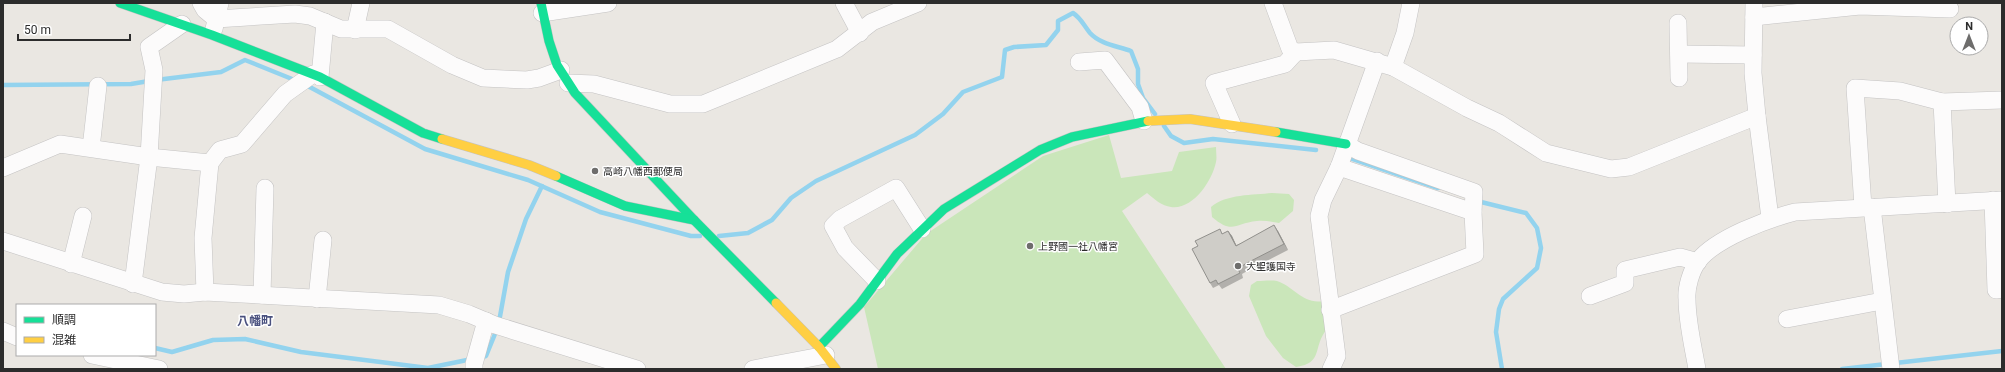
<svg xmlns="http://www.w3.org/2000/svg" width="2005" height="372" font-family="Roboto,'Noto Sans JP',sans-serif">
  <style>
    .green { fill: #cae6ba }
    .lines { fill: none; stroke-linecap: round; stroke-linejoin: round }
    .stream { stroke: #93d3ee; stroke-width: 4.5 }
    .street-casing { stroke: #c4c3c3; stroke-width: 18 }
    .fast-casing { stroke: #c4c3c3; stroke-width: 10 }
    .slow-casing { stroke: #c4c3c3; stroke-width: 10 }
    .street { stroke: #fcfbfb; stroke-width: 17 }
    .fast { stroke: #16e098; stroke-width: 9 }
    .slow { stroke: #ffcf43; stroke-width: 9 }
    .wall { fill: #b2b0ac }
    .shaded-wall { fill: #91908c }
    .building { fill: #cfcdc8; stroke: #91908c }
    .poi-dot { fill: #6e6d6c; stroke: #fff; stroke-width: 1.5 }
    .labels { text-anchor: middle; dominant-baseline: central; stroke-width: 3; stroke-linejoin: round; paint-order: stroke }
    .poi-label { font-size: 10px; fill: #2c2c2c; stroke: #fff; text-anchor: start }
    .quarter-label { font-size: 12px; font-weight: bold; fill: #4a517f; stroke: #fff }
  </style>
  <rect width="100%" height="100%" fill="#eae7e2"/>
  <g class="green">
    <path d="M1109,135l12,43 51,-7 7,-19 37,-5c0,5 1,11 0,15 -4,19 -23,48 -45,45 -9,-1 -17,-8 -24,-14l-25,18 104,158h-348l-14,-62 62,-73 117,-78z"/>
    <path d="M1272,193l17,1 5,6 -1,11 -14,12c-7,-1 -15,-3 -22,-2 -22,2 -24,14 -45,-4l-1,-10c15,-13 42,-12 61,-14z"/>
    <path d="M1257,281c6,0 14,-1 20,0 16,5 27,24 46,20l4,28c-15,18 -3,34 -31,38l-13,-9 -17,-22 -17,-40 2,-11z"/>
  </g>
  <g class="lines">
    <g class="stream">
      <polyline points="156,80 221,72 245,60 297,81"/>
      <polyline points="3,85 131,84 149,81"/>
      <polyline points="306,85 425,149 528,180 600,212 691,236 700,236"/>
      <polyline points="1164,126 1171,136 1184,143 1213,139 1316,150"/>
      <polyline points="1347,157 1438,188"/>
      <polyline points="1477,201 1526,213 1537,228 1541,248 1537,268 1503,299 1499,309 1496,332 1502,369"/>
      <path d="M719,236l29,-3 24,-13 19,-22 25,-17 99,-46 28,-21 20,-22 39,-15 3,-27 9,-3 32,-2 12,-15v-9l15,-8c8,5 11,13 17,20 10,11 27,13 41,18l7,18v15l5,14 12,16"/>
      <polyline points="499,322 508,272 526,219 542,186"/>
      <polyline points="155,348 172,352 213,340 245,339 301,352 428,368 472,359"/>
      <polyline points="479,358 486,356 497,329"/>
      <polyline points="1842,369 2002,351"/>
    </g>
    <g class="street-casing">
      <g id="street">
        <polyline points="201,3 205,10 216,19 295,14 310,16 341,29 388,29 452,65 483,78 527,80 539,78 561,70"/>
        <polyline points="844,3 860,33"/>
        <polyline points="1273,3 1290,49 1296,52 1334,50 1393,67 1467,108 1499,123 1546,153 1611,169 1629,167 1757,116 1753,73 1754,3"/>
        <polyline points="542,13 608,3"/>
        <polyline points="1754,17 1860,6 1950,9"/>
        <polyline points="1678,23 1679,78"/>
        <polyline points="214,29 220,3"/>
        <polyline points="355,30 361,3"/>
        <polyline points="1679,54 1753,55"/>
        <polyline points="1079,62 1105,60 1140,107 1144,121"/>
        <polyline points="1393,67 1405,33 1411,3"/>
        <polyline points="320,77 325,22"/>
        <polyline points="568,83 594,84 670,104 703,104 837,49 872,22 918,3"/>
        <polyline points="1757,116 1770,218"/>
        <polyline points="1232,124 1214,83 1285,64 1296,52"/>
        <polyline points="91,148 98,86"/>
        <polyline points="210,163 220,150 242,144 285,94 313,74"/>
        <polyline points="1339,167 1473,212"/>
        <polyline points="3,168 60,144 149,157 210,163 203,238 205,292"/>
        <polyline points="1993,200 1996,290 2002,289"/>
        <polyline points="1947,204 1942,102 2002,100"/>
        <polyline points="1863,207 1855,88 1900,91 1942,102"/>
        <polyline points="1872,207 1891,369"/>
        <polyline points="3,241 162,292 184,294 205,292 439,305 469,314 495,325 637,369"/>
        <polyline points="71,264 83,216"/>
        <polyline points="877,281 845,248 833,226 840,219 896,188 922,229"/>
        <polyline points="133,284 149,157 154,70 149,47 182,24"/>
        <polyline points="262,295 265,188"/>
        <polyline points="1590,296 1625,283 1625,270 1680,257 1698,262"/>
        <polyline points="317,299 323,240"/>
        <polyline points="1330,310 1475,254 1473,212 1474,192 1358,151 1346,144"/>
        <polyline points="1787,319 1882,301"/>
        <polyline points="3,331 17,337"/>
        <polyline points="92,355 159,369"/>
        <polyline points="474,369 474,364 486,321"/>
        <polyline points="753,369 826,355"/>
        <polyline points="1331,369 1337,356 1319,216 1323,200 1339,167 1377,61"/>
        <path d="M1697,369c-4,-23 -10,-47 -10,-70 -1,-11 4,-28 11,-38 18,-23 70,-42 97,-49l207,-12"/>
      </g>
    </g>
    <g class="fast-casing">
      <g id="fast">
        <polyline points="120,3 212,35 320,77 423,133 442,139"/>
        <polyline points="541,3 549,41 557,65 575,93 694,220 776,303"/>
        <polyline points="1276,132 1346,144"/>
        <polyline points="556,176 625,206 694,220"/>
        <polyline points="819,347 860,304 897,254 944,209 1040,150 1072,137 1148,121"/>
      </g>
    </g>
    <g class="slow-casing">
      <g id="slow">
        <polyline points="1148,121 1190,119 1276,132"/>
        <polyline points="442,139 529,165 556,176"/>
        <polyline points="776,303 819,347 836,369"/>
      </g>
    </g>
    <use href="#street" class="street"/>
    <use href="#fast" class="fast"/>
    <use href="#slow" class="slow"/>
  </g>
  <polygon class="wall" points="1228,231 1232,236 1236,245 1278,231 1288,250 1249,270 1242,274 1243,278 1222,289 1219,285 1213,288 1210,283 1198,246"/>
  <g class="shaded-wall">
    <polygon points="1274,225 1278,231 1288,250 1284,244"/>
    <polygon points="1228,231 1232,236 1239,251 1236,246"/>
  </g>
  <polygon class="building" points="1274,225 1284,244 1245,264 1238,269 1240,273 1218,284 1216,280 1210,283 1192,249 1198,246 1195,241 1220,229 1222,234 1228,231 1236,246"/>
  <g class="poi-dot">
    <circle cx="595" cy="171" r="4"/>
    <circle cx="1030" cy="246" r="4"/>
    <circle cx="1238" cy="266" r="4"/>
  </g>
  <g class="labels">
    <g class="poi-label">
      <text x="603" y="171">高崎八幡西郵便局</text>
      <text x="1038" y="246">上野國一社八幡宮</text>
      <text x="1246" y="266">大聖護国寺</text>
    </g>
    <g class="quarter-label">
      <text x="255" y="321">八幡町</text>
    </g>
  </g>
  <rect width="2005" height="372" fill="none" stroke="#2c2c2c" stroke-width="8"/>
  <rect x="16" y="304" width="140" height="52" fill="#ffffff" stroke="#ababab"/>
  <rect x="24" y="317" width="20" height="6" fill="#16e098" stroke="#ababab"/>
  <text x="52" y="324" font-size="12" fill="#2c2c2c">順調</text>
  <rect x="24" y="337" width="20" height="6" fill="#ffcf43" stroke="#ababab"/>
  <text x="52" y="344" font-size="12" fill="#2c2c2c">混雑</text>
  <g transform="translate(1969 36)"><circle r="19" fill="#ffffff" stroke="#ababab"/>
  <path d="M0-3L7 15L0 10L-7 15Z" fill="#6e6d6c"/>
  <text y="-6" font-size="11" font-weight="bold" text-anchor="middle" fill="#2c2c2c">N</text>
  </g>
  <path d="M18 34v6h112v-6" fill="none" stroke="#2c2c2c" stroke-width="2"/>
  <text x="24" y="34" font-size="12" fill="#2c2c2c" stroke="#ffffff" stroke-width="3" paint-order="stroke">50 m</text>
</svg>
